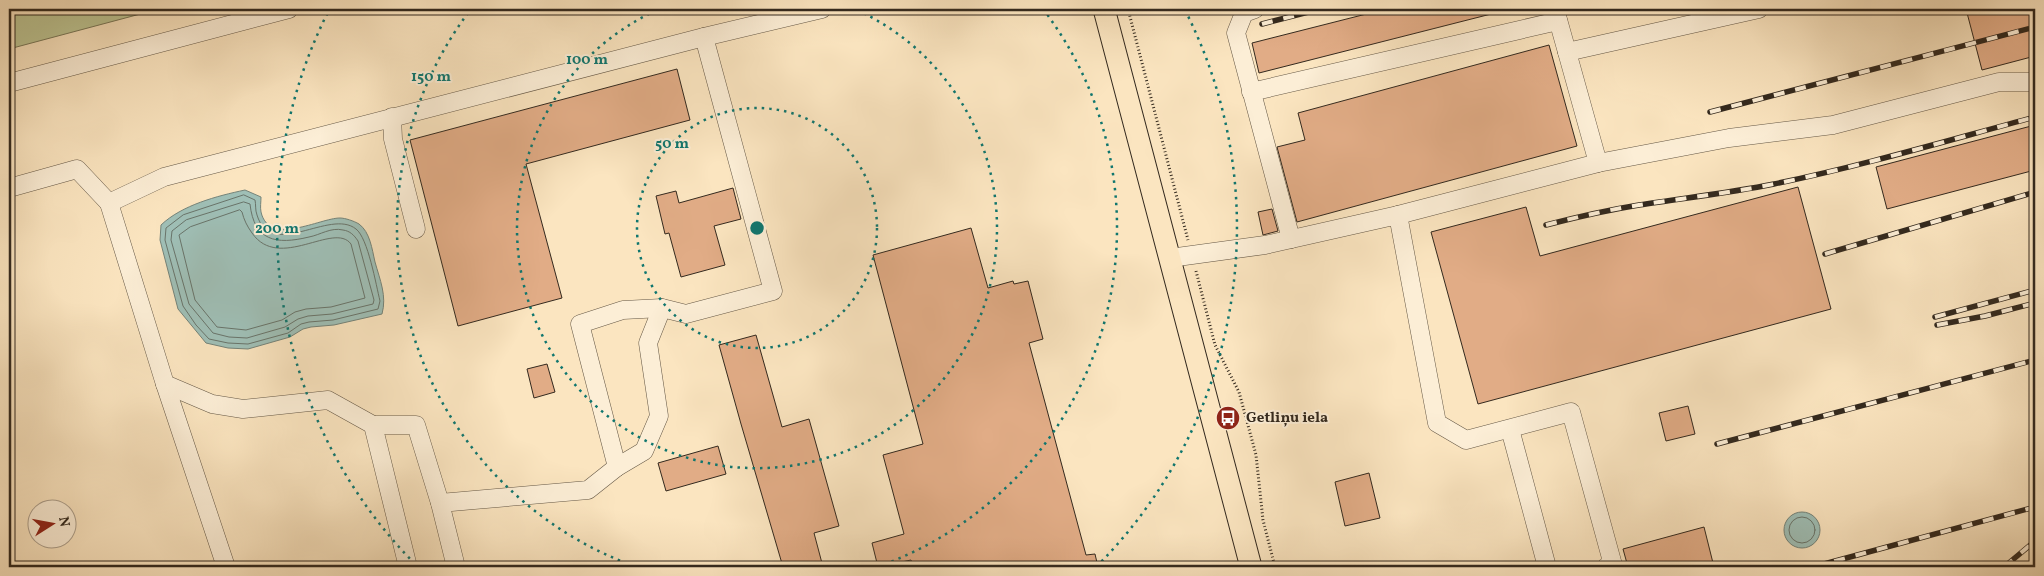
<svg xmlns="http://www.w3.org/2000/svg" width="2044" height="576" font-family="Vollkorn,serif">
  <style>
    .green { fill: #bdc593; stroke: #787758 }
    .water { fill: #9fbfb6; stroke: #748379 }
    .lines { fill: none; stroke-linecap: round; stroke-linejoin: round }
    .shore { stroke: #69746a; stroke-width: 1 }
    .building { fill: #e1ac86; stroke: #33291e }
    .minor-casing { stroke: #655846; stroke-width: 19 }
    .major-casing { stroke: #33291e; stroke-width: 23 }
    .path { stroke: #33291e; stroke-width: 3; stroke-dasharray: 1 2.5; stroke-linecap: butt }
    .minor { stroke: #fceed6; stroke-width: 18 }
    .major { stroke: #fbe5c0; stroke-width: 21 }
    .rail-casing { stroke: #33291e; stroke-width: 5.5 }
    .rail { stroke: #fceed6; stroke-width: 4; stroke-dasharray: 11; stroke-linecap: butt }
    .ring { fill: none; stroke: #0f766e; stroke-width: 2.5; stroke-dasharray: 2.5 5 }
    .labels { text-anchor: middle; dominant-baseline: central; stroke-width: 4; stroke-linejoin: round; paint-order: stroke }
    .poi-label { font-size: 15px; font-weight: bold; fill: #33291e; stroke: #fceed6; text-anchor: start }
    .centre { fill: #0f766e; stroke: #fceed6; stroke-width: 2.5 }
    .ring-label { font-size: 15px; text-anchor: middle; font-weight: bold; fill: #0f766e; stroke: #fceed6; stroke-width: 4; stroke-linejoin: round; paint-order: stroke }
  </style>
  <rect width="100%" height="100%" fill="#fbe5c0"/>
  <filter id="stains"><feTurbulence type="fractalNoise" baseFrequency=".004" numOctaves="4"/><feColorMatrix values="0 0 0 0 .2 0 0 0 0 .09 0 0 0 0 .02 0 0 0 .5 -.17"/></filter>
  <radialGradient id="worn" r=".72"><stop offset=".6" stop-color="#630" stop-opacity="0"/><stop offset="1" stop-color="#630" stop-opacity=".3"/></radialGradient>
  <polygon class="green" points="9,9 159,9 9,49"/>
  <g class="water">
    <path d="M245,190l16,7c0,5 -1,10 0,15 8,35 59,6 79,6 5,0 14,3 19,6 11,8 13,25 16,38 5,18 12,34 7,52l-48,11 -23,2 -8,2 -13,8 -42,12 -20,-1 -22,-5 -28,-34 -18,-69 1,-15c21,-20 56,-29 84,-35z"/>
    <circle cx="1802" cy="530" r="18"/>
  </g>
  <g class="lines">
    <g class="shore">
      <path d="M244,195l11,5c1,4 0,10 2,15 14,46 73,-7 99,14 12,9 20,56 24,72l-2,8 -45,11 -24,2 -8,2 -13,9 -40,11 -20,-1 -19,-4 -13,-14 -13,-19 -18,-66 1,-12 17,-13z"/>
      <path d="M244,202l6,2c4,37 26,41 59,33 11,-2 22,-10 34,-7 7,1 11,5 15,11l16,59 -1,4 -41,10 -24,2 -10,3 -13,8 -38,11 -18,-1 -16,-4 -24,-29 -18,-64 1,-9 14,-11z"/>
      <path d="M240,210l2,2c2,8 5,14 10,21 27,39 82,-12 99,11l14,54 -34,9 -25,2 -11,3 -13,8 -36,10 -29,-3 -22,-27 -16,-65 11,-8z"/>
      <circle cx="1802" cy="530" r="13"/>
    </g>
  </g>
  <g class="building">
    <polygon points="1386,9 1495,9 1495,13 1259,73 1252,43"/>
    <polygon points="1966,9 2035,9 2035,56 1982,70"/>
    <polygon points="1549,45 1577,146 1297,222 1277,147 1305,140 1298,113"/>
    <polygon points="677,69 690,120 526,164 562,298 458,326 410,140"/>
    <polygon points="2035,125 2035,170 1887,209 1876,167"/>
    <polygon points="1798,187 1831,309 1478,404 1431,232 1526,207 1540,256"/>
    <polygon points="733,188 741,219 714,226 725,265 681,277 669,233 665,234 656,196 676,191 679,203"/>
    <polygon points="1272,209 1278,231 1263,235 1258,212"/>
    <polygon points="971,228 988,288 1013,281 1014,284 1028,281 1043,339 1029,343 1086,555 1095,554 1098,567 913,567 911,560 878,567 872,543 904,534 883,455 923,444 873,255"/>
    <polygon points="756,335 782,427 809,419 839,526 814,533 823,567 783,567 741,424 719,345"/>
    <polygon points="547,364 555,392 534,398 527,369"/>
    <polygon points="1688,406 1695,434 1666,441 1659,413"/>
    <polygon points="718,446 726,474 666,491 658,463"/>
    <polygon points="1369,473 1380,518 1345,526 1335,482"/>
    <polygon points="1704,527 1714,567 1628,567 1623,549"/>
  </g>
  <g class="lines">
    <g class="minor-casing">
      <g id="minor">
        <polyline points="1255,9 1244,13 1236,33 1291,239"/>
        <polyline points="1567,52 1759,9"/>
        <polyline points="9,83 289,9"/>
        <polyline points="1251,92 1558,21"/>
        <polyline points="392,117 393,139 416,229"/>
        <polyline points="1598,163 1729,138 1833,125 1999,82 2035,82"/>
        <polyline points="9,188 77,169 109,203"/>
        <polyline points="1398,215 1598,163 1555,9"/>
        <polyline points="1170,258 1265,245 1398,215 1437,423 1466,440 1571,412 1613,565 1606,567"/>
        <polyline points="165,384 226,567"/>
        <polyline points="373,425 408,567"/>
        <polyline points="1510,429 1547,567"/>
        <polyline points="617,467 644,451 659,416 648,343 662,308"/>
        <polyline points="440,503 588,490 617,467 580,324 623,310 662,308 686,314 773,291 704,37"/>
        <polyline points="456,567 440,503 416,425 373,425 328,400 243,409 212,404 165,384 109,203 164,177 704,37 822,9"/>
      </g>
    </g>
    <g class="major-casing">
      <polyline id="major" points="1104,9 1251,567"/>
    </g>
    <g class="path">
      <polyline points="1128,9 1188,240"/>
      <polyline points="1196,271 1215,345 1239,392 1256,455 1263,520 1275,567"/>
    </g>
    <use href="#minor" class="minor"/>
    <use href="#major" class="major"/>
    <g class="rail-casing">
      <g id="rail">
        <polyline points="1262,24 1320,9"/>
        <polyline points="1710,112 2035,27"/>
        <path d="M1546,225c31,-8 62,-15 93,-20 45,-7 90,-12 135,-21 88,-18 175,-44 261,-67"/>
        <polyline points="1825,254 2035,192"/>
        <polyline points="1935,317 2035,290"/>
        <polyline points="1937,325 1985,316 2035,303"/>
        <polyline points="1717,444 2035,360"/>
        <polyline points="1813,567 2035,507"/>
        <polyline points="2004,567 2035,541"/>
      </g>
    </g>
    <use href="#rail" class="rail"/>
  </g>
  <g class="ring">
    <circle cx="757" cy="228" r="120"/>
    <path d="M857 10A240 240 0 1 1 657 10"/>
    <path d="M634 566A360 360 0 0 1 471 9M1043 9A360 360 0 0 1 880 566"/>
    <path d="M415 564A480 480 0 0 1 329 10M1185 10A480 480 0 0 1 1099 564"/>
  </g>
  <defs>
    <g id="bus-disc" transform="scale(1.25)"><circle r="9.5" fill="#8f2418" stroke="#fceed6"/><path d="M-5-6H5V4H4V6H2V4H-2V6H-4V4H-5ZM-3.5-4V0h7V-4ZM-3.5 1.2v1.5H-2V1.2ZM2 1.2v1.5H3.5V1.2Z" fill="#fff"/></g>
  </defs>
  <g fill-rule="evenodd">
    <use href="#bus-disc" x="1228" y="418"/>
  </g>
  <g class="labels">
    <g class="poi-label">
      <text x="1246" y="418">Getliņu iela</text>
    </g>
  </g>
  <circle cx="757" cy="228" r="8" class="centre"/>
  <g class="ring-label">
    <text x="587" y="64">100 m</text>
    <text x="431" y="81">150 m</text>
    <text x="672" y="148">50 m</text>
    <text x="277" y="233">200 m</text>
  </g>
  <rect width="2044" height="576" fill="none" stroke="#fbe5c0" stroke-width="30"/>
  <rect x="10" y="10" width="2024" height="556" fill="none" stroke="#33291e" stroke-width="2.5"/>
  <rect x="15" y="15" width="2014" height="546" fill="none" stroke="#33291e"/>
  <g transform="translate(52 524) rotate(79)"><circle r="24" fill="#fceed6" stroke="#ac9f8c"/>
  <path d="M0-4L9 19L0 12L-9 19Z" fill="#8f2418"/>
  <text y="-8" font-size="14" font-weight="bold" text-anchor="middle" fill="#33291e">N</text>
  </g>
  <rect width="100%" height="100%" filter="url(#stains)"/>
  <rect width="100%" height="100%" fill="url(#worn)"/>
</svg>
